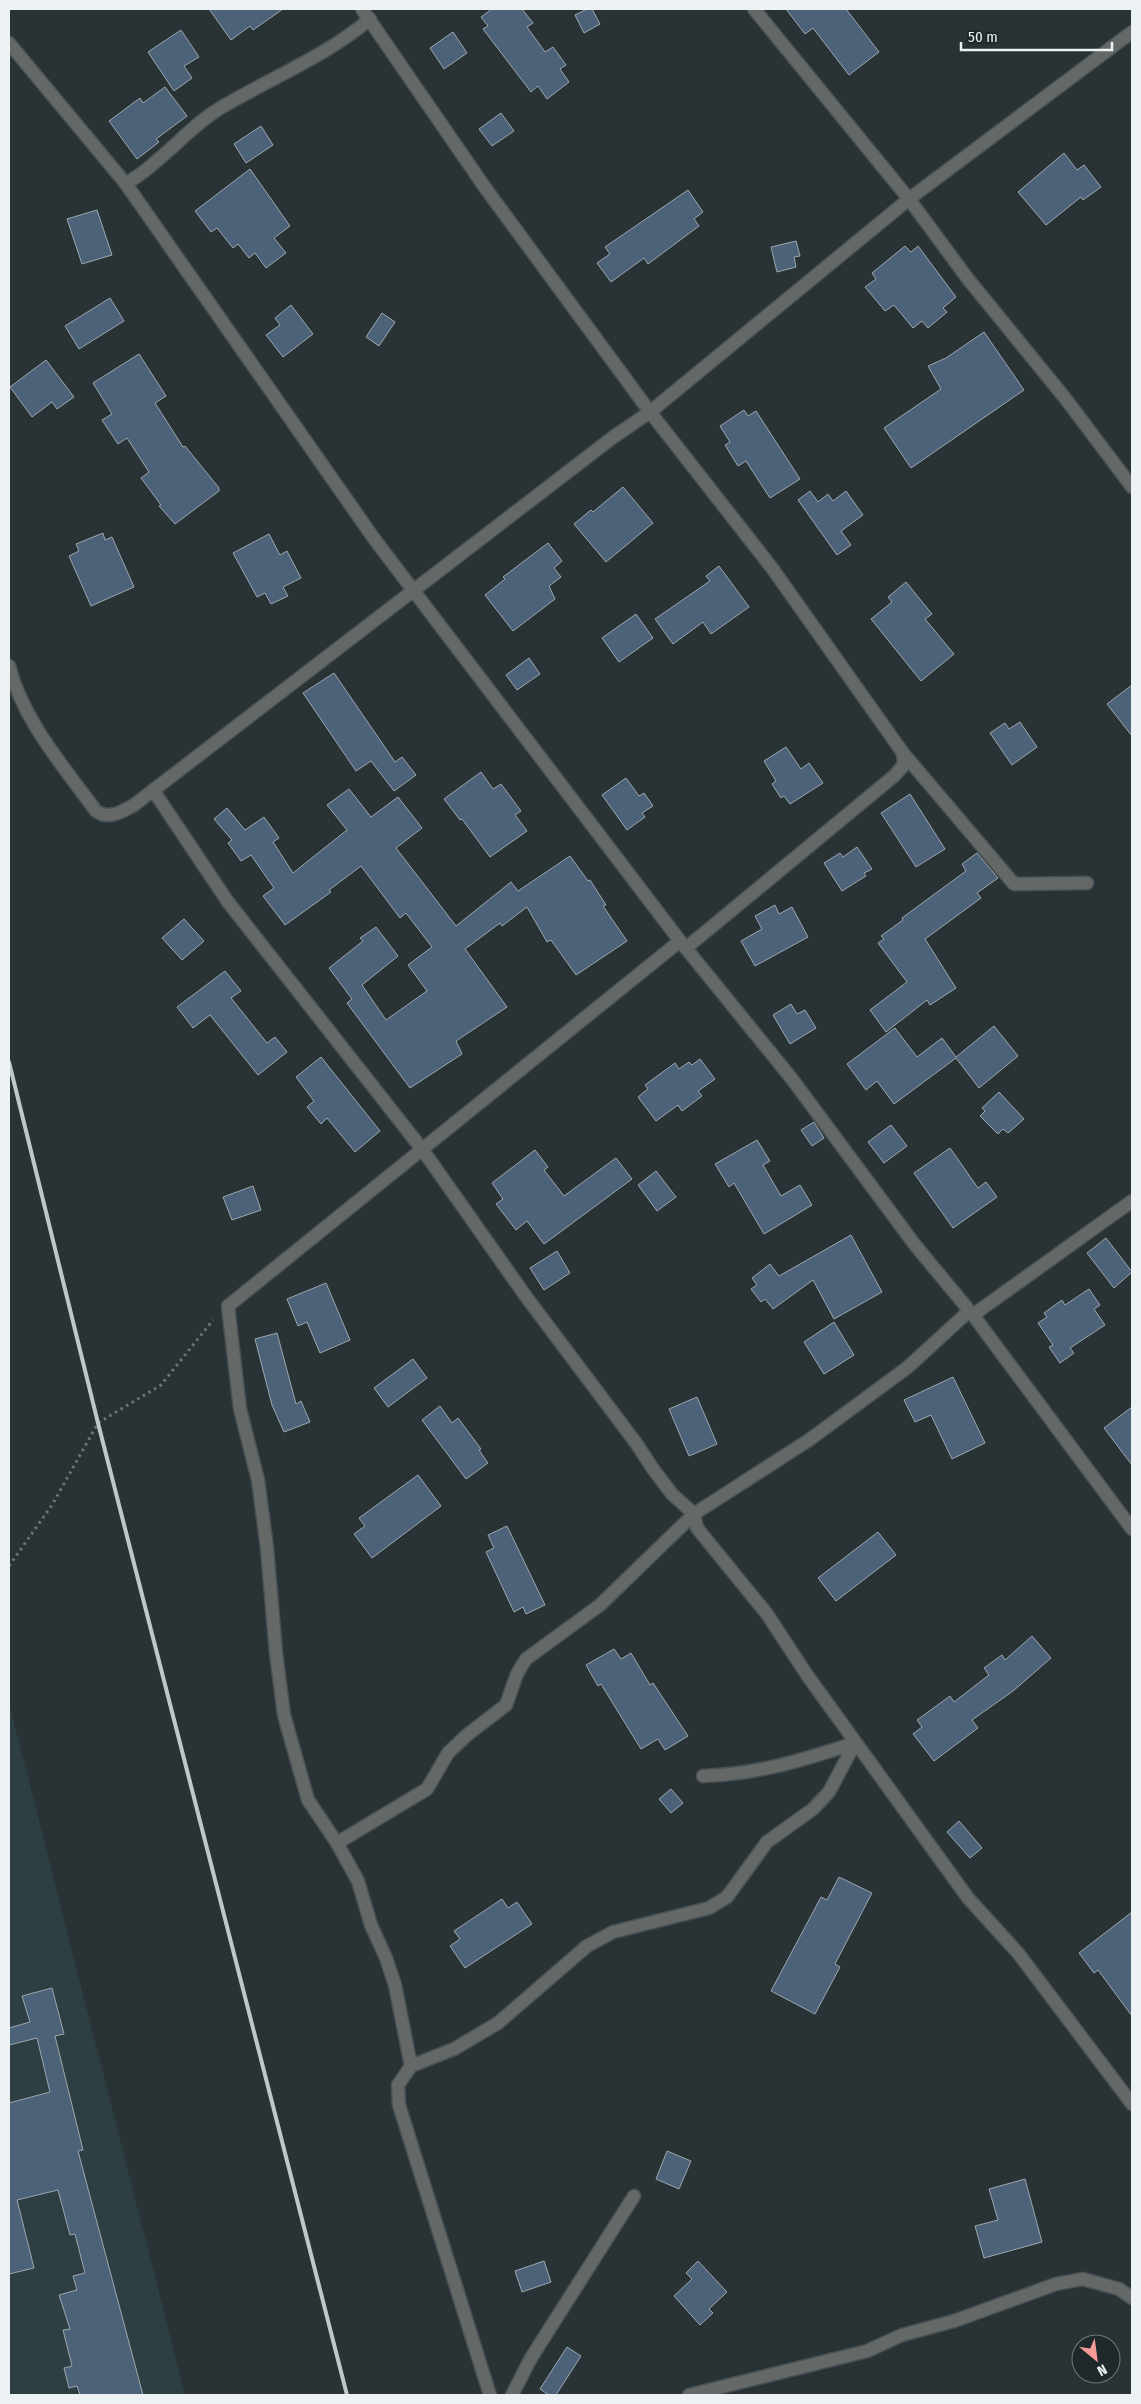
<svg xmlns="http://www.w3.org/2000/svg" width="1141" height="2404" font-family="'Fira Sans Condensed',sans-serif">
  <style>
    .built { fill: #2d3f43 }
    .building { fill: #4b6279; stroke: #9fa7ae }
    .lines { fill: none; stroke-linecap: round; stroke-linejoin: round }
    .minor-casing { stroke: #485154; stroke-width: 15 }
    .path { stroke: #6d7578; stroke-width: 3; stroke-dasharray: 2.5 4; stroke-linecap: butt }
    .minor { stroke: #646968; stroke-width: 12 }
    .rail { stroke: #c0c7c9; stroke-width: 4 }
  </style>
  <rect width="100%" height="100%" fill="#293235"/>
  <polygon class="built" points="9,1703 185,2395 9,2395"/>
  <g class="building">
    <polygon points="209,9 283,9 253,30 250,26 231,40"/>
    <polygon points="492,9 522,9 533,23 527,27 545,52 553,47 566,65 560,69 569,82 547,99 538,86 531,92 483,29 488,26 481,17"/>
    <polygon points="587,9 592,9 600,24 584,33 575,15"/>
    <polygon points="786,9 846,9 879,52 849,75 813,28 805,34"/>
    <polygon points="181,30 199,57 184,66 192,78 174,91 148,52"/>
    <polygon points="453,32 467,53 444,69 430,48"/>
    <polygon points="165,87 187,116 156,139 159,142 137,159 109,121 140,98 143,103"/>
    <polygon points="501,113 514,131 492,146 479,129"/>
    <polygon points="261,126 273,145 246,163 234,144"/>
    <polygon points="1064,153 1077,170 1084,165 1101,187 1083,200 1081,197 1046,225 1018,192"/>
    <polygon points="250,169 290,226 274,238 286,253 266,268 255,253 249,258 238,244 233,248 217,228 211,232 195,211"/>
    <polygon points="688,190 703,212 694,219 699,226 648,264 644,258 611,282 597,263 610,254 605,247"/>
    <polygon points="97,210 112,255 82,264 67,219"/>
    <polygon points="796,241 800,256 794,257 796,267 777,272 771,247"/>
    <polygon points="905,246 911,252 918,246 956,297 943,308 947,312 928,328 922,321 913,328 894,305 885,311 865,287 876,279 872,273"/>
    <polygon points="110,298 124,321 79,349 65,326"/>
    <polygon points="291,305 313,334 283,357 266,335 280,325 275,318"/>
    <polygon points="382,313 395,322 379,346 366,337"/>
    <polygon points="984,332 1024,390 911,468 884,428 941,389 928,366 946,358"/>
    <polygon points="139,354 166,396 155,403 183,447 185,446 219,488 219,491 175,524 159,506 161,505 141,478 149,472 127,438 118,444 102,420 112,414 93,383"/>
    <polygon points="46,360 74,397 57,409 52,402 32,417 10,387"/>
    <polygon points="744,410 748,416 756,411 800,479 770,498 746,461 738,466 725,445 730,442 720,426"/>
    <polygon points="623,487 653,523 606,562 574,524 591,510 593,512"/>
    <polygon points="810,491 818,502 828,494 833,501 846,491 863,515 841,531 851,545 837,555 798,500"/>
    <polygon points="103,533 105,540 112,537 134,587 91,606 69,556 79,551 76,544"/>
    <polygon points="269,534 280,555 287,551 301,578 283,587 288,596 271,604 265,593 257,597 233,553"/>
    <polygon points="548,543 562,561 554,568 561,577 549,586 555,599 513,631 485,595 505,579 503,577"/>
    <polygon points="719,566 749,607 711,634 703,622 673,644 655,619 710,581 706,576"/>
    <polygon points="906,582 932,614 925,619 954,654 921,681 871,619 892,602 888,597"/>
    <polygon points="636,614 653,638 619,662 602,638"/>
    <polygon points="529,658 540,674 517,690 506,675"/>
    <polygon points="334,673 395,762 402,757 416,775 394,791 371,761 356,771 303,693"/>
    <polygon points="1132,685 1132,736 1107,704"/>
    <polygon points="1020,722 1037,747 1012,765 990,733 1005,723 1009,729"/>
    <polygon points="786,747 801,769 809,763 823,783 790,804 784,796 781,798 772,784 776,781 764,761"/>
    <polygon points="481,772 493,789 501,784 521,811 515,815 527,831 490,857 462,819 460,820 444,799"/>
    <polygon points="626,778 639,796 644,793 653,806 642,813 645,817 627,830 602,795"/>
    <polygon points="349,789 371,817 398,797 422,828 396,848 456,926 511,882 518,891 570,856 588,881 590,880 606,905 603,906 627,941 576,975 551,940 547,942 527,907 502,926 500,923 465,949 507,1007 456,1041 462,1054 410,1088 347,1003 352,999 329,968 363,941 360,938 376,927 398,956 362,985 386,1020 427,991 408,965 432,947 406,913 400,918 361,866 329,890 331,892 285,925 263,896 274,888 251,855 241,861 228,843 232,840 214,819 227,808 245,830 264,817 279,838 273,842 293,873 347,830 327,805"/>
    <polygon points="910,794 945,849 916,867 881,813"/>
    <polygon points="857,847 872,869 864,873 866,876 842,891 824,863 840,853 843,857"/>
    <polygon points="977,853 998,878 977,893 981,898 925,939 956,988 930,1005 927,1000 886,1032 870,1010 907,982 878,943 884,939 881,936 903,920 902,918 966,871 962,864"/>
    <polygon points="775,905 779,914 792,907 808,937 755,966 741,941 762,929 755,916"/>
    <polygon points="184,919 204,941 182,960 162,938"/>
    <polygon points="225,971 241,991 231,998 267,1043 275,1037 287,1052 258,1075 210,1015 193,1028 177,1007"/>
    <polygon points="791,1004 797,1014 805,1010 816,1028 790,1044 773,1015"/>
    <polygon points="994,1026 1018,1056 979,1088 956,1058 894,1104 877,1081 866,1090 847,1064 895,1028 917,1057 942,1038 956,1057"/>
    <polygon points="321,1057 380,1131 355,1152 327,1118 321,1124 307,1107 314,1101 296,1077"/>
    <polygon points="700,1059 715,1079 698,1091 702,1096 682,1111 678,1105 656,1121 638,1097 648,1089 645,1085 675,1063 679,1069 689,1062 692,1065"/>
    <polygon points="999,1092 1024,1119 1008,1133 1003,1129 998,1134 980,1116 985,1111 982,1108"/>
    <polygon points="814,1122 824,1138 812,1146 801,1130"/>
    <polygon points="891,1125 907,1146 884,1163 868,1142"/>
    <polygon points="757,1140 770,1161 763,1165 781,1196 800,1185 812,1205 764,1234 734,1183 729,1187 715,1164"/>
    <polygon points="950,1148 978,1188 986,1182 997,1197 953,1228 914,1173"/>
    <polygon points="535,1150 548,1167 544,1170 564,1196 616,1158 632,1179 544,1244 527,1221 516,1230 496,1204 503,1199 492,1183"/>
    <polygon points="656,1171 676,1197 657,1211 638,1185"/>
    <polygon points="253,1186 261,1210 232,1220 223,1197"/>
    <polygon points="851,1235 882,1292 834,1319 813,1280 773,1309 765,1299 761,1302 751,1289 757,1285 752,1278 770,1264 779,1276"/>
    <polygon points="1106,1238 1132,1272 1114,1288 1087,1253"/>
    <polygon points="557,1251 570,1273 544,1290 530,1268"/>
    <polygon points="326,1283 350,1340 320,1353 307,1322 298,1326 287,1299"/>
    <polygon points="1089,1289 1100,1305 1094,1309 1105,1325 1070,1348 1074,1353 1060,1363 1049,1347 1053,1345 1038,1323 1047,1317 1044,1313 1062,1300 1065,1305"/>
    <polygon points="834,1322 854,1355 824,1374 804,1342"/>
    <polygon points="277,1333 296,1404 301,1401 310,1422 284,1432 272,1405 255,1339"/>
    <polygon points="413,1359 427,1378 388,1407 374,1388"/>
    <polygon points="953,1377 985,1443 952,1459 931,1415 915,1422 904,1400"/>
    <polygon points="697,1397 717,1444 689,1456 669,1409"/>
    <polygon points="440,1406 452,1423 458,1418 481,1449 479,1450 488,1463 466,1479 422,1420"/>
    <polygon points="1132,1407 1132,1465 1104,1428"/>
    <polygon points="418,1475 441,1506 372,1558 354,1534 365,1526 359,1518"/>
    <polygon points="507,1526 545,1605 526,1614 523,1607 514,1612 486,1552 494,1548 488,1535"/>
    <polygon points="878,1532 896,1555 836,1601 818,1578"/>
    <polygon points="1032,1636 1051,1658 1013,1691 972,1720 978,1728 934,1761 913,1734 922,1727 917,1720 950,1696 954,1702 989,1675 984,1668 1002,1655 1005,1660"/>
    <polygon points="614,1649 621,1659 631,1653 650,1685 653,1683 688,1736 665,1750 658,1739 641,1749 601,1684 598,1686 586,1665"/>
    <polygon points="671,1789 683,1803 671,1813 659,1799"/>
    <polygon points="959,1821 982,1848 970,1858 947,1832"/>
    <polygon points="839,1877 872,1893 835,1964 840,1967 815,2014 771,1991 821,1897 827,1900"/>
    <polygon points="502,1899 508,1908 517,1902 532,1924 465,1968 450,1946 460,1939 454,1931"/>
    <polygon points="1132,1912 1132,2016 1098,1970 1094,1973 1079,1953"/>
    <polygon points="52,1988 64,2034 55,2036 83,2150 78,2151 143,2395 80,2395 77,2386 69,2388 64,2368 72,2366 63,2330 70,2329 59,2295 77,2290 73,2276 85,2273 75,2234 70,2235 58,2190 17,2200 34,2268 9,2274 9,2103 50,2092 37,2038 9,2045 9,2028 30,2022 22,1996"/>
    <polygon points="667,2151 691,2161 679,2189 656,2179"/>
    <polygon points="1025,2179 1042,2242 984,2258 975,2226 998,2220 989,2189"/>
    <polygon points="544,2261 551,2282 522,2292 515,2271"/>
    <polygon points="698,2261 727,2292 709,2309 713,2313 700,2325 674,2296 692,2279 686,2273"/>
    <polygon points="567,2347 581,2356 556,2395 549,2395 540,2389"/>
  </g>
  <g class="lines">
    <g class="minor-casing">
      <g id="minor">
        <polyline points="362,9 486,189 650,412 772,568 903,753 904,765 894,776 686,948"/>
        <polyline points="754,9 909,199 968,279 1065,398 1132,487"/>
        <polyline points="9,43 126,184 375,540 680,941 792,1079 915,1245 973,1315 1132,1529"/>
        <path d="M126,184c10,-7 20,-13 28,-21 23,-18 42,-41 68,-56 49,-29 104,-51 148,-88"/>
        <path d="M9,666c14,54 54,100 87,145 12,9 26,1 38,-6l478,-367 38,-26 259,-213 223,-167"/>
        <polyline points="903,753 1014,884 1087,883"/>
        <polyline points="153,790 228,902 422,1149 527,1298 636,1443 653,1469 672,1494 694,1514 697,1528 767,1614 807,1675 968,1898 1018,1953 1132,2104"/>
        <polyline points="973,1315 1132,1201"/>
        <polyline points="337,1843 308,1800 284,1715 276,1653 267,1548 258,1480 240,1409 228,1306 680,941"/>
        <polyline points="411,2066 395,1985 386,1958 371,1925 358,1881 337,1843 427,1789 448,1753 467,1735 506,1705 517,1674 526,1659 600,1605 694,1514 809,1440 908,1367 968,1312"/>
        <path d="M490,2395l-91,-290 -1,-20 13,-19 43,-17 44,-26 89,-77 26,-14 96,-24 18,-11 40,-55 46,-33 16,-17 26,-49c-52,17 -96,31 -152,33"/>
        <polyline points="512,2395 531,2358 634,2196"/>
        <polyline points="689,2395 867,2351 902,2335 954,2321 1056,2284 1083,2279 1119,2289 1132,2298"/>
      </g>
    </g>
    <polyline class="path" points="9,1566 52,1505 98,1423 161,1385 213,1320"/>
    <use href="#minor" class="minor"/>
    <polyline class="rail" points="9,1062 98,1423 347,2395"/>
  </g>
  <rect width="1141" height="2404" fill="none" stroke="#edf3f5" stroke-width="20"/>
  <g transform="translate(1096 2359) rotate(151)"><circle r="24" fill="#1f282b" stroke="#71797c"/>
  <path d="M0-4L9 19L0 12L-9 19Z" fill="#f59b98"/>
  <text y="-8" font-size="14" font-weight="bold" text-anchor="middle" fill="#edf3f5">N</text>
  </g>
  <path d="M961 42v8h151v-8" fill="none" stroke="#edf3f5" stroke-width="2.5"/>
  <text x="968" y="42" font-size="15" fill="#edf3f5" stroke="#1f282b" stroke-width="4" paint-order="stroke">50 m</text>
</svg>
